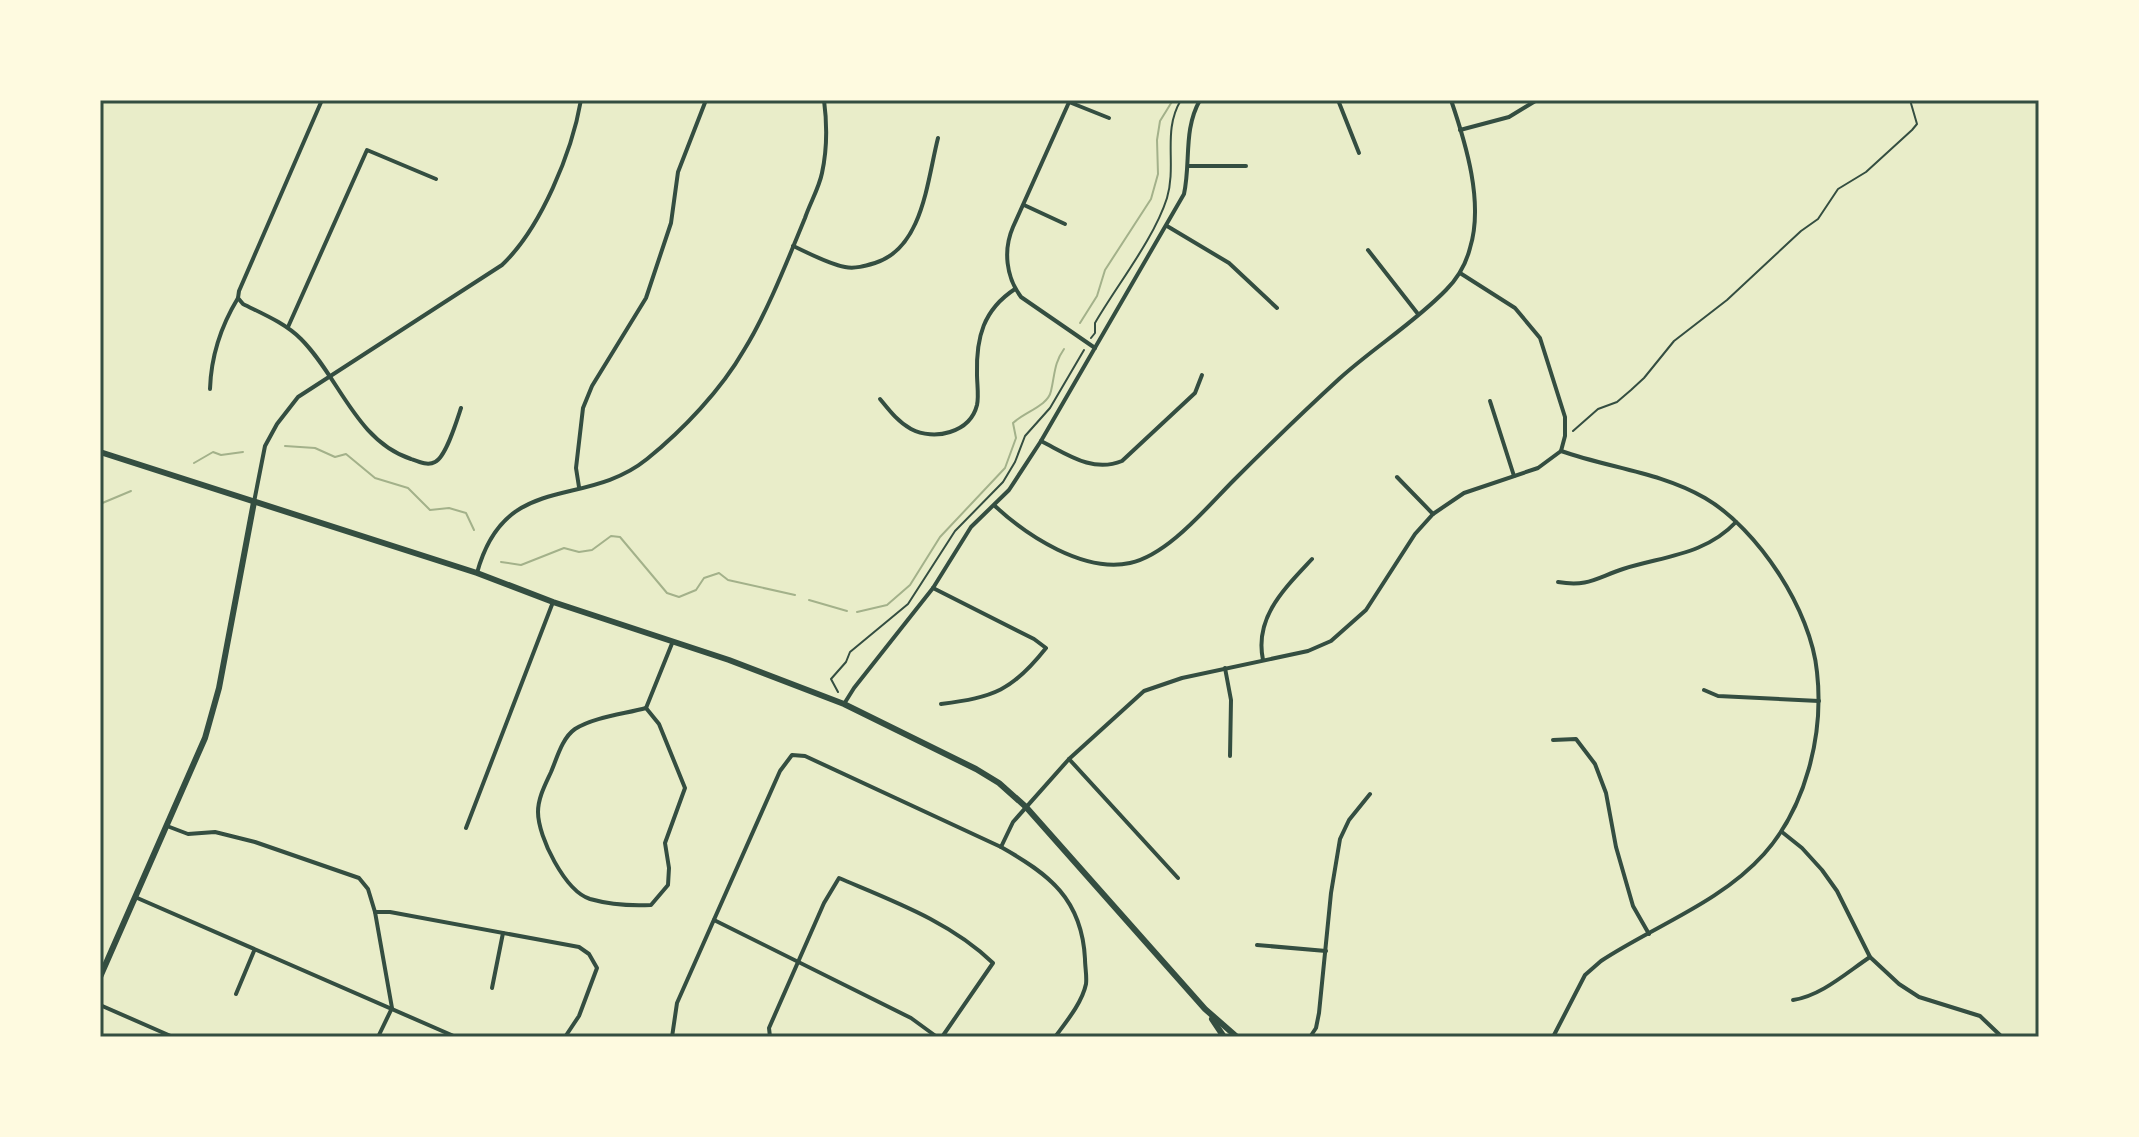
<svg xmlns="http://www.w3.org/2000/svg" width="2139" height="1137" font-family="'Titillium Web',sans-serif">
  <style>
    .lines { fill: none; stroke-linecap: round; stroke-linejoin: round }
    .stream { stroke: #a3b18a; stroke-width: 2 }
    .path { stroke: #344e41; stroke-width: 2 }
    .minor { stroke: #344e41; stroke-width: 4 }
    .tertiary { stroke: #344e41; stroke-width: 6 }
    .neatline { fill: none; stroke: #344e41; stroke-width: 3 }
  </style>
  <rect width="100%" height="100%" fill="#e9edc9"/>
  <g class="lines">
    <g class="stream">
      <polyline points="1080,323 1097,296 1105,270 1151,199 1158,174 1157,140 1160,121 1173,100"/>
      <polyline points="285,446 315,448 335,457 346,454 375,478 408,488 430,510 449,508 466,513 474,530"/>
      <polyline points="194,463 213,452 221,455 243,452"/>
      <polyline points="100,504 131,491"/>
      <polyline points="501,562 521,565 564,548 579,552 592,550 611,536 620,537 667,593 679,597 696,590 704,578 719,573 728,580 795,595"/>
      <polyline points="809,600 847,611"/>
      <path d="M857,612l30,-7 23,-20 30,-48 65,-69 11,-30 -3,-15c11,-11 35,-17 38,-32 4,-17 3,-28 13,-42"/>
    </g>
    <g class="path">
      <path d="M1091,338l4,-5v-10c22,-38 59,-84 72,-125 10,-34 -5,-67 14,-98"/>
      <polyline points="1573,431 1598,409 1617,402 1631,390 1644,378 1674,341 1727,300 1801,231 1818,219 1838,189 1866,172 1912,130 1917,124 1910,100"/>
      <polyline points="838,692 831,679 846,662 850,652 908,604 955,531 1003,482 1015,462 1025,436 1050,408 1084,350"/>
    </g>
    <g class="minor">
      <path d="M322,100l-83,191 -1,7 5,6c20,10 42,19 58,35 38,38 55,102 110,120 8,3 17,7 24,3 11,-5 22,-42 26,-54"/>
      <path d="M1070,100l-57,127c-10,23 -7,50 8,70l74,51"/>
      <polyline points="1338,100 1359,153"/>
      <polyline points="1069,102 1109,118"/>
      <polyline points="1460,130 1509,117 1537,100"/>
      <polyline points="1188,166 1246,166"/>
      <polyline points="1024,205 1065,224"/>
      <polyline points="1167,226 1229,263 1277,308"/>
      <path d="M793,246c16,7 35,18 52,21 10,2 20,-1 30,-4 48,-15 52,-82 63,-125"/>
      <polyline points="1368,250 1418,314"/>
      <polyline points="288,327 367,150 436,179"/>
      <path d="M210,389c1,-33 11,-63 28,-91"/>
      <path d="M880,399c9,11 18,23 31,30 23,12 59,4 66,-24 2,-9 0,-21 0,-31 -1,-36 6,-64 38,-85"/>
      <polyline points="1490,401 1514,476"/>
      <path d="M1041,441c26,13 51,32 81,20l73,-68 7,-18"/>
      <polyline points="1397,477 1433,514"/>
      <polyline points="579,487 576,468 583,408 592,386 646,298 671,223 678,172 706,100"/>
      <path d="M254,502l11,-56 12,-22 21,-27 204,-132c39,-37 70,-113 79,-165"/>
      <path d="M995,506c32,30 89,67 135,57 38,-8 77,-56 104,-83 34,-34 69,-68 105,-101 34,-31 75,-56 107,-89 12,-12 20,-26 24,-42 14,-45 -4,-104 -19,-148"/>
      <path d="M477,573c28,-103 107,-63 170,-114 36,-29 74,-69 97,-109 23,-37 44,-91 61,-132 5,-15 14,-30 17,-45 5,-23 5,-50 2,-73"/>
      <path d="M1558,582c30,5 38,-4 65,-13 41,-13 82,-14 113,-47"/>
      <path d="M933,588l101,51 12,9c-34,43 -52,49 -105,56"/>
      <path d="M1263,660c-9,-43 22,-72 49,-101"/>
      <polyline points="1225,668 1231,700 1230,756"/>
      <polyline points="1704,690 1718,696 1819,701"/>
      <path d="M844,704l10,-16 79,-100 38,-61 38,-37 32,-49 143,-247c7,-32 -1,-64 16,-94"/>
      <path d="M646,708l13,16 26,64 -20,55 4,25 -1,17 -17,20c-19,1 -43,-1 -61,-6 -25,-8 -52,-62 -52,-87 0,-14 7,-27 13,-40 6,-14 11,-34 24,-43 19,-12 49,-15 71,-21z"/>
      <polyline points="646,708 673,641"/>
      <polyline points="1553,740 1576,739 1595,764 1606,793 1616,847 1633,906 1649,934"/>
      <polyline points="1069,759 1178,878"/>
      <polyline points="167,826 188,834 215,832 255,842 359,878 368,889 375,912 392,1008 378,1037"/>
      <polyline points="466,828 553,602"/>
      <polyline points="1782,832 1802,848 1822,870 1837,891 1870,957 1899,984 1919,997 1980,1016 2002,1037"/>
      <polyline points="1001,847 1013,822 1069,759 1144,691 1182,678 1308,651 1331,641 1366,610 1415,534 1433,514 1464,493 1538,468 1561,451 1565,436 1565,417 1540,338 1515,308 1460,273"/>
      <polyline points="135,897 456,1037"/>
      <polyline points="375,912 390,912 579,947 589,954 597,968 579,1016 565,1037"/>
      <polyline points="714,920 911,1018 937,1037"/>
      <polyline points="1257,945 1326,951"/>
      <polyline points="492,988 503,933"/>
      <polyline points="236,994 254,951"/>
      <path d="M1793,1000c28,-4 53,-27 77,-43"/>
      <polyline points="100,1005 173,1037"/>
      <path d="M672,1037l5,-34 103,-232 12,-16 13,1 196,91c48,27 81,52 84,112 0,8 2,17 1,25 -4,19 -20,38 -31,53"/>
      <path d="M770,1037l-1,-9 55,-125 15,-25c54,23 112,44 154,85l-51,74"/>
      <polyline points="1310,1037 1316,1028 1319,1013 1331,893 1340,839 1349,820 1370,794"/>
      <path d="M1553,1037l32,-62 16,-14c53,-35 119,-58 163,-107 42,-47 60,-120 53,-182 -6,-62 -59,-143 -112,-174 -45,-26 -96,-30 -144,-47"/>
    </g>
    <g class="tertiary">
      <polyline points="100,452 477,573 553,602 729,660 844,704 976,769 999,783 1026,807 1205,1009 1237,1037"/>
      <polyline points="100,977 205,738 219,688 254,502"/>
      <polyline points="1212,1019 1224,1037"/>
    </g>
  </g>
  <rect width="2139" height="1137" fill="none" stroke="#fefae0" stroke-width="204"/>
  <rect x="102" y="102" width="1935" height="933" class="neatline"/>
</svg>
